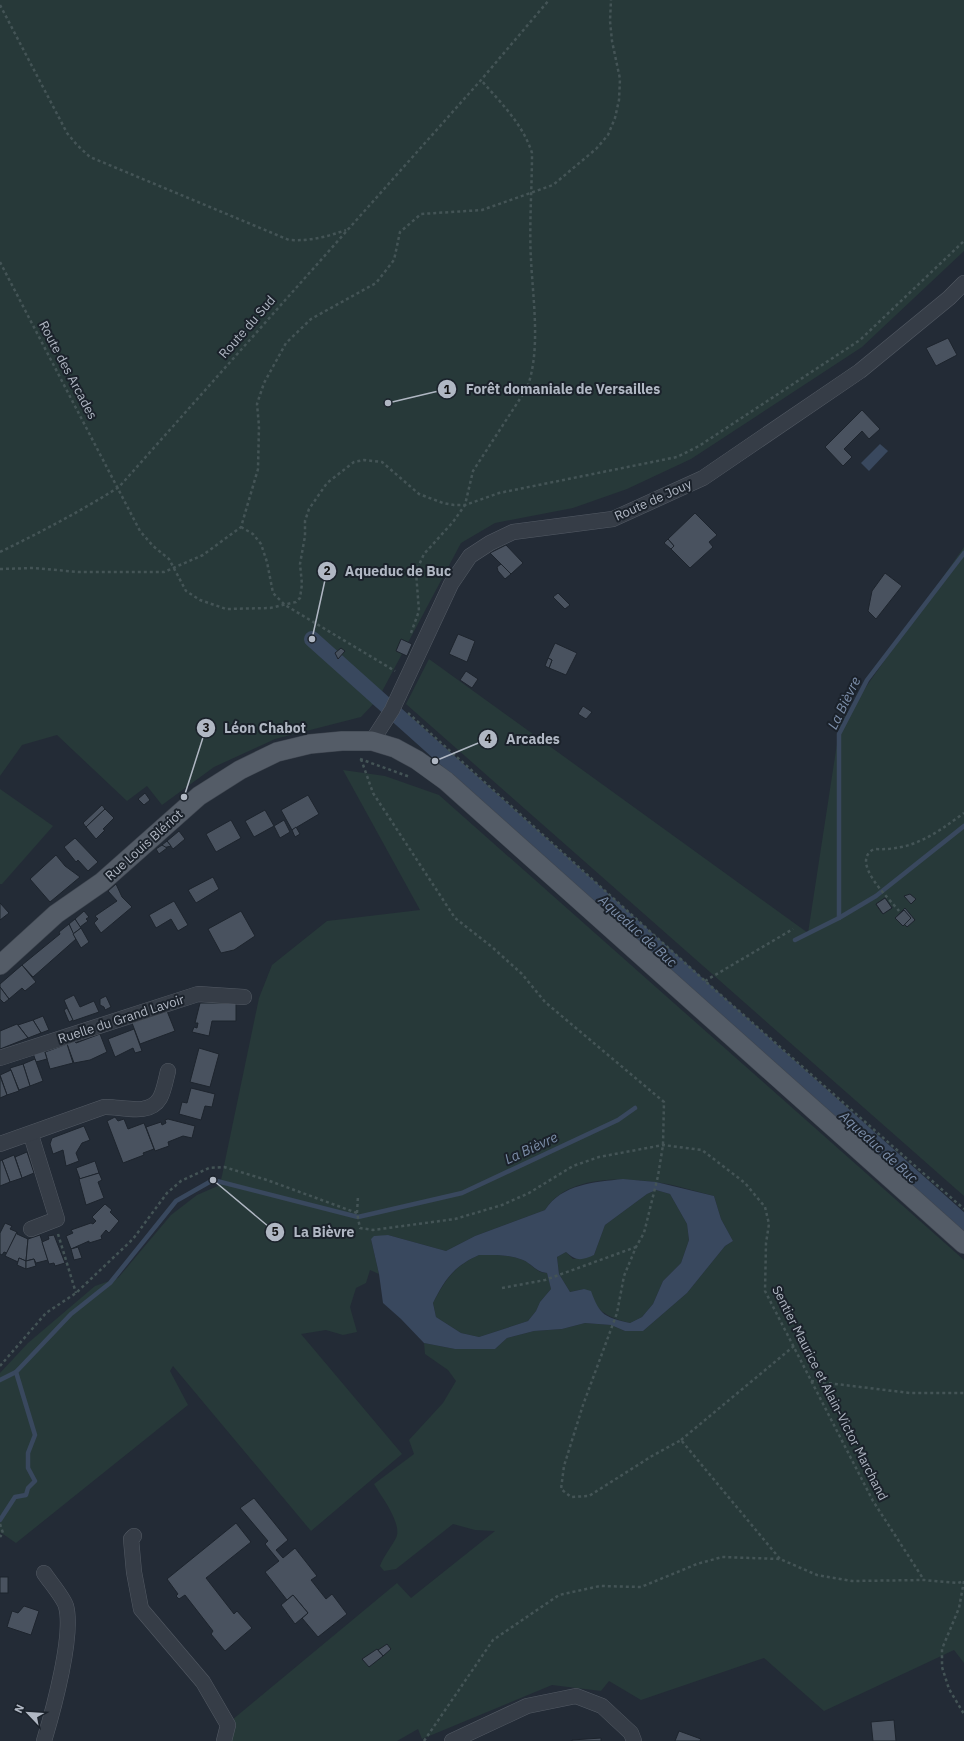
<svg xmlns="http://www.w3.org/2000/svg" width="964" height="1741" font-family="'IBM Plex Sans',sans-serif">
  <style>
    .green { fill: #273939 }
    .water { fill: #39485e; fill-rule: evenodd }
    .lines { fill: none; stroke-linecap: round; stroke-linejoin: round }
    .stream { stroke: #39485e; stroke-width: 4.5 }
    .canal { stroke: #39485e; stroke-width: 16 }
    .building { fill: #49525f; stroke: #1d242d }
    .minor-casing { stroke: #535a64; stroke-width: 16 }
    .major-casing { stroke: #3f4650; stroke-width: 20 }
    .path { stroke: #445456; stroke-width: 2.5; stroke-dasharray: 3 3; stroke-linecap: butt }
    .minor { stroke: #363d47; stroke-width: 15 }
    .major { stroke: #545c67; stroke-width: 19 }
    .labels { text-anchor: middle; dominant-baseline: central; stroke-width: 4; stroke-linejoin: round; paint-order: stroke }
    .street-label { font-size: 13px; fill: #b0b7c3; stroke: #1b222b }
    .water-label { font-size: 14px; font-style: italic; fill: #7c8ea9; stroke: #1b222b }
    .leader { fill: none; stroke: #b0b7c3; stroke-width: 1.5 }
    .callout-dot { fill: #b0b7c3; stroke: #1b222b; stroke-width: 1.5 }
    .mark-label { font-size: 12px; text-anchor: middle; font-weight: bold; fill: #111 }
    .callout-label { font-size: 14px; text-anchor: middle; font-weight: bold; fill: #b0b7c3; stroke: #1b222b; stroke-width: 4; stroke-linejoin: round; paint-order: stroke }
  </style>
  <rect width="100%" height="100%" fill="#232b36"/>
  <g class="green">
    <polygon points="0,0 964,0 964,251 862,347 691,459 627,489 573,508 495,523 461,543 378,699 361,717 275,739 214,767 162,805 147,786 127,801 57,735 22,745 0,776"/>
    <polygon points="964,547 964,1196 406,704 429,659 808,933 840,724"/>
    <path d="M343,770l42,6 54,19 525,465v403l-10,-13 -130,61 -60,-53 -123,42 -32,-19 -8,10 -49,-6 -130,54 -4,-10 -21,12h-166l1,-21 165,-137 14,15 84,-67 -20,-1 -22,-6 -57,45 -12,2 -4,-5c4,-11 11,-18 16,-28 7,-14 -15,-42 -22,-54l40,-30 -5,-14 34,-37 13,-22 -8,-11 -23,-16 -1,-11 31,6h40l12,-11 27,-7 28,-2 23,-6 26,2 14,6h18l44,-38 38,-47 8,-5 -12,-22 -7,-23c-20,-5 -40,-12 -60,-14 -35,-5 -88,-6 -109,28l-70,26 -29,15 -58,-16 -17,4 8,35 -9,-4 -4,13 -10,5 -6,19 7,25 -14,3 -17,-5 -25,4 101,120 -91,77 -138,-165 -3,5 18,34 -172,138 -16,-11v-159l28,-30 67,-57 23,-8 53,-63 26,-20 23,-10 39,-187 13,-33 55,-44 93,-11z"/>
    <polygon points="0,789 53,826 2,884 0,884"/>
    <path d="M656,1190l14,4 17,30 2,16 -8,23 -18,18 -10,23 -11,13 -12,6c-27,-7 -31,-12 -46,-34l-14,3 -11,-18 -2,-17 9,-5 7,7 21,-4 11,-30 42,-31z"/>
    <path d="M479,1255c15,0 30,-1 44,5 9,4 13,13 24,13l4,16 -11,13 -4,9 -8,10 -49,16 -18,-4 -25,-16 -3,-14c13,-24 21,-37 46,-48z"/>
  </g>
  <g class="water">
    <polygon points="880,444 888,451 869,471 861,463"/>
    <path d="M623,1179l33,3 58,14 7,23 12,22 -8,5 -38,47 -44,38h-18l-14,-6 -26,-2 -23,6 -28,2 -27,7 -12,11h-40l-31,-6 -23,-24 -18,-16 -4,-29 -8,-35 3,-3 14,-1 58,16 29,-15 70,-26c17,-26 49,-28 78,-31zM656,1190l14,4 17,30 2,16 -8,23 -18,18 -10,23 -11,13 -12,6c-25,-6 -30,-7 -39,-32l-7,-2 -14,3 -11,-18 -2,-17 9,-5c11,10 16,8 28,3l11,-30 42,-31zM479,1255c15,0 30,-1 44,5 9,4 13,12 24,13l4,16 -11,13 -4,9 -8,10 -49,16 -18,-4 -25,-16 -3,-14c12,-24 21,-37 46,-48z"/>
  </g>
  <g class="lines">
    <g class="stream">
      <polyline points="839,918 839,734 867,680 964,553"/>
      <polyline points="795,940 839,918 876,896 964,826"/>
      <polyline points="0,1380 16,1372"/>
      <polyline points="0,1520 15,1497 26,1495 28,1488 35,1481 28,1468 28,1453 35,1435 16,1372 71,1314 110,1283 176,1201 213,1180 358,1217 462,1193 618,1120 635,1108"/>
    </g>
    <polyline class="canal" points="312,639 964,1223"/>
  </g>
  <g class="building">
    <polygon points="948,338 957,355 936,366 926,348"/>
    <polygon points="862,410 880,429 869,439 862,431 844,449 852,457 843,466 825,447"/>
    <polygon points="695,513 717,535 709,542 713,547 690,568 671,549 674,546 668,539"/>
    <polygon points="668,539 674,546 671,549 664,543"/>
    <polygon points="506,545 523,563 511,574 490,553"/>
    <polygon points="501,564 511,574 505,579 498,571 497,567"/>
    <polygon points="885,573 902,586 876,619 868,611 872,591"/>
    <polygon points="558,593 570,605 565,609 553,597"/>
    <polygon points="458,634 475,641 467,662 449,654"/>
    <polygon points="401,639 412,644 407,656 396,651"/>
    <polygon points="555,643 577,653 566,675 549,668 552,660 548,658"/>
    <polygon points="341,648 345,651 338,659 335,653"/>
    <polygon points="548,658 552,660 549,668 545,666"/>
    <polygon points="466,671 478,679 472,688 460,680"/>
    <polygon points="583,706 592,712 586,719 578,714"/>
    <polygon points="145,793 150,800 144,805 138,799"/>
    <polygon points="308,795 319,814 292,830 281,810"/>
    <polygon points="102,805 105,809 86,827 83,823"/>
    <polygon points="105,809 114,818 103,829 105,830 96,839 86,827"/>
    <polygon points="265,810 274,826 254,837 245,821"/>
    <polygon points="231,820 241,838 216,852 206,834"/>
    <polygon points="284,820 290,832 280,838 274,826"/>
    <polygon points="296,827 300,834 295,837 292,830"/>
    <polygon points="179,831 185,839 173,849 167,841"/>
    <polygon points="75,838 98,862 88,871 78,860 76,862 64,847"/>
    <polygon points="167,841 171,846 163,848 162,845"/>
    <polygon points="162,845 167,848 159,854 156,849"/>
    <polygon points="56,855 65,866 80,877 50,902 30,879"/>
    <polygon points="213,877 219,889 196,903 188,890"/>
    <polygon points="116,884 122,897 132,907 101,933 94,923 98,919 95,916 117,901 108,891"/>
    <polygon points="910,894 916,899 911,904 904,896"/>
    <polygon points="885,898 892,908 882,913 876,904"/>
    <polygon points="885,898 892,908 883,914 876,904"/>
    <polygon points="174,901 188,925 178,931 171,919 156,928 149,915"/>
    <polygon points="0,903 9,913 0,920"/>
    <polygon points="905,908 915,920 907,927 897,916"/>
    <polygon points="904,910 911,918 903,926 895,918"/>
    <polygon points="84,911 89,917 86,919 88,921 80,927 75,919"/>
    <polygon points="241,911 255,936 234,950 221,953 208,929"/>
    <polygon points="75,919 81,928 73,934 69,924"/>
    <polygon points="69,924 76,939 33,977 22,965 60,934 59,932"/>
    <polygon points="81,928 89,942 81,948 73,934"/>
    <polygon points="22,965 36,982 25,991 22,988 9,999 0,987 0,984"/>
    <polygon points="0,987 9,999 4,1003 0,999"/>
    <polygon points="74,995 80,1007 94,1001 99,1012 73,1021 64,1000"/>
    <polygon points="106,996 111,1007 105,1010 104,1007 100,1005 100,999"/>
    <polygon points="200,1003 236,1003 236,1021 212,1021 209,1036 192,1032 194,1027 197,1028 198,1023 195,1023"/>
    <polygon points="67,1008 73,1020 69,1022 64,1010"/>
    <polygon points="167,1011 175,1031 140,1044 132,1023"/>
    <polygon points="43,1016 49,1030 41,1033 33,1020"/>
    <polygon points="33,1020 41,1033 28,1038 18,1025"/>
    <polygon points="17,1024 28,1038 0,1049 0,1031"/>
    <polygon points="134,1029 142,1051 135,1053 133,1048 115,1057 108,1039"/>
    <polygon points="100,1034 107,1052 90,1060 74,1063 67,1044 75,1041 76,1043"/>
    <polygon points="67,1044 73,1063 50,1069 45,1052"/>
    <polygon points="43,1046 47,1059 36,1062 32,1050"/>
    <polygon points="199,1048 219,1054 210,1087 190,1082"/>
    <polygon points="35,1059 43,1081 30,1086 23,1064"/>
    <polygon points="23,1064 30,1086 19,1090 10,1068"/>
    <polygon points="11,1070 19,1091 7,1095 0,1075"/>
    <polygon points="0,1076 7,1095 0,1098"/>
    <polygon points="191,1088 215,1094 212,1107 205,1106 201,1120 179,1114 182,1102 187,1103"/>
    <polygon points="115,1117 118,1121 124,1119 128,1129 144,1123 154,1149 143,1153 144,1155 123,1163 107,1121"/>
    <polygon points="168,1119 195,1126 192,1138 183,1136 168,1142 169,1146 155,1151 146,1127 161,1122 162,1125 166,1123 165,1120"/>
    <polygon points="84,1126 90,1140 82,1143 76,1153 79,1161 66,1166 63,1150 53,1154 50,1144 52,1138"/>
    <polygon points="27,1152 34,1173 22,1178 15,1157"/>
    <polygon points="14,1155 22,1178 10,1182 2,1160"/>
    <polygon points="2,1160 10,1182 0,1186 0,1161"/>
    <polygon points="95,1161 99,1173 80,1179 76,1168"/>
    <polygon points="99,1173 102,1180 98,1182 104,1198 86,1205 79,1179"/>
    <polygon points="105,1204 112,1210 110,1212 119,1221 109,1233 106,1230 101,1236 102,1239 89,1243 89,1241 71,1249 66,1236 73,1233 71,1230 91,1223 93,1224 96,1221 92,1217"/>
    <polygon points="5,1223 12,1226 10,1229 17,1232 7,1253 4,1252 2,1255 0,1254 0,1233"/>
    <polygon points="17,1232 17,1234 28,1239 26,1261 19,1258 18,1262 5,1256"/>
    <polygon points="40,1235 48,1260 36,1263 34,1259 26,1261 28,1239"/>
    <polygon points="54,1235 65,1263 55,1266 54,1263 49,1264 42,1242 49,1239 48,1236"/>
    <polygon points="78,1247 82,1258 74,1260 71,1249"/>
    <polygon points="19,1258 26,1261 26,1269 17,1265"/>
    <polygon points="34,1259 36,1266 26,1269 26,1261"/>
    <polygon points="254,1498 288,1540 276,1550 283,1558 295,1548 317,1576 311,1580 326,1599 332,1594 347,1614 318,1637 302,1618 308,1613 293,1595 287,1600 265,1572 279,1561 265,1544 268,1541 240,1508"/>
    <polygon points="236,1523 251,1542 206,1578 234,1614 237,1611 252,1628 225,1651 211,1634 213,1631 185,1595 179,1599 176,1596 178,1594 167,1579"/>
    <rect x="0" y="1577" width="8" height="16"/>
    <polygon points="293,1595 308,1613 295,1624 281,1605"/>
    <polygon points="24,1606 39,1611 31,1635 7,1627 12,1611 18,1613"/>
    <polygon points="387,1644 391,1649 383,1656 378,1650"/>
    <polygon points="377,1649 383,1656 369,1667 362,1659"/>
    <polygon points="894,1720 896,1741 873,1741 871,1722"/>
    <polygon points="679,1731 701,1739 700,1741 675,1741"/>
    <polygon points="601,1738 601,1741 572,1741 572,1740"/>
  </g>
  <g class="lines">
    <g class="minor-casing">
      <g id="minor">
        <polyline points="372,741 392,710 451,584 470,556 490,543 513,532 613,519 703,478 860,371 949,298 964,283"/>
        <polyline points="0,1058 198,994 244,997"/>
        <polyline points="31,1135 57,1219 31,1229"/>
        <path d="M0,1144l104,-37c17,-1 45,10 56,-9 4,-7 6,-19 8,-27"/>
        <polyline points="134,1536 131,1539 134,1572 141,1609 203,1682 228,1725 224,1741"/>
        <path d="M44,1741c9,-30 30,-106 22,-135 -3,-9 -16,-24 -22,-33"/>
        <polyline points="452,1741 527,1706 576,1696 602,1706 631,1733 634,1741"/>
      </g>
    </g>
    <g class="major-casing">
      <polyline id="major" points="0,965 56,914 102,882 199,796 240,770 277,752 310,744 342,741 372,741 395,748 417,760 446,781 964,1244"/>
    </g>
    <g class="path">
      <path d="M0,5l67,128 10,12 13,12 199,83c22,1 37,-3 57,-10"/>
      <polyline points="0,262 140,531 153,546 169,559 186,591 200,600 226,609 270,608 296,602 300,598 302,584 300,564 305,536 305,521 309,509 327,483 354,462 364,460 382,462 419,494 443,503 454,505 465,505 499,493 677,457 699,446 860,340 964,241"/>
      <polyline points="241,527 253,534 261,544 267,562 273,593 285,605 395,671"/>
      <path d="M0,552c41,-20 81,-41 119,-65l362,-407 68,-80"/>
      <polyline points="0,569 34,568 78,572 164,572 203,555 241,527 258,469 259,426 257,404 264,383 286,343 311,319 376,283 394,260 400,232 421,214 482,210 553,185 596,149 608,135 615,118 619,100 620,79 612,41 610,21 611,0"/>
      <path d="M411,633l8,-22 -3,-39 8,-18 29,-32 12,-17 8,-34 54,-83c14,-37 6,-88 4,-128 -2,-35 1,-71 1,-107 -9,-29 -32,-51 -51,-73"/>
      <polyline points="408,713 705,981 964,1209"/>
      <polyline points="360,759 410,777"/>
      <polyline points="361,759 373,793 455,918 492,947 522,974 545,1002 664,1102 663,1145 658,1176 644,1233 636,1247 624,1276 617,1313 583,1405 564,1466 561,1489 571,1497 589,1496 652,1456 681,1440 780,1559"/>
      <path d="M899,911c-9,-12 -50,-49 -25,-62 38,2 60,-14 90,-36"/>
      <polyline points="705,981 793,929"/>
      <polyline points="357,1213 358,1196"/>
      <polyline points="58,1234 76,1293"/>
      <polyline points="502,1288 545,1280 636,1247"/>
      <polyline points="0,1366 46,1313 76,1293 133,1239 167,1193 181,1181 209,1168 224,1167 267,1180 357,1213 360,1228 373,1230 455,1219 502,1205 529,1193 573,1166 599,1157 663,1145 702,1150 745,1183 765,1207 769,1224 766,1243 765,1291 873,1501 924,1580"/>
      <polyline points="811,1381 910,1393 964,1393"/>
      <polyline points="681,1440 794,1346"/>
      <polyline points="0,1524 3,1533 0,1537"/>
      <polyline points="964,1581 959,1608 942,1649 942,1667 949,1689 964,1714"/>
      <polyline points="424,1741 493,1640 559,1595 600,1586 641,1587 697,1564 722,1557 780,1559 817,1575 852,1581 924,1580 958,1583 964,1581"/>
    </g>
    <use href="#minor" class="minor"/>
    <use href="#major" class="major"/>
  </g>
  <g class="labels">
    <g class="street-label">
      <text transform="translate(247 327) rotate(-49)">Route du Sud</text>
      <text transform="translate(68 370) rotate(62)">Route des Arcades</text>
      <text transform="translate(653 500) rotate(-24)">Route de Jouy</text>
      <text transform="translate(144 845) rotate(-42)">Rue Louis Blériot</text>
      <text transform="translate(121 1019) rotate(-18)">Ruelle du Grand Lavoir</text>
      <text transform="translate(830 1393) rotate(63)">Sentier Maurice et Alain-Victor Marchand</text>
    </g>
    <g class="water-label">
      <text transform="translate(844 703) rotate(-64)">La Bièvre</text>
      <text transform="translate(638 931) rotate(42)">Aqueduc de Buc</text>
      <text transform="translate(879 1147) rotate(42)">Aqueduc de Buc</text>
      <text transform="translate(531 1148) rotate(-25)">La Bièvre</text>
    </g>
  </g>
  <path class="leader" d="M388 403L447 389M312 639L327 571M184 797L206 728M435 761L488 739M213 1180L275 1232"/>
  <g class="callout-dot">
    <circle cx="388" cy="403" r="4"/>
    <circle cx="312" cy="639" r="4"/>
    <circle cx="184" cy="797" r="4"/>
    <circle cx="435" cy="761" r="4"/>
    <circle cx="213" cy="1180" r="4"/>
    <circle cx="447" cy="389" r="10"/>
    <circle cx="327" cy="571" r="10"/>
    <circle cx="206" cy="728" r="10"/>
    <circle cx="488" cy="739" r="10"/>
    <circle cx="275" cy="1232" r="10"/>
  </g>
  <g class="mark-label">
    <text x="447" y="394">1</text>
    <text x="327" y="575">2</text>
    <text x="206" y="732">3</text>
    <text x="488" y="743">4</text>
    <text x="275" y="1236">5</text>
  </g>
  <g class="callout-label">
    <text x="563" y="394">Forêt domaniale de Versailles</text>
    <text x="398" y="576">Aqueduc de Buc</text>
    <text x="265" y="733">Léon Chabot</text>
    <text x="533" y="744">Arcades</text>
    <text x="324" y="1237">La Bièvre</text>
  </g>
  <g transform="translate(28 1713) rotate(295)" stroke="#1b222b" stroke-width="3" paint-order="stroke">
  <path d="M0-3L7 15L0 10L-7 15Z" fill="#b0b7c3"/>
  <text y="-6" font-size="11" font-weight="bold" text-anchor="middle" fill="#b0b7c3">N</text>
  </g>
</svg>
